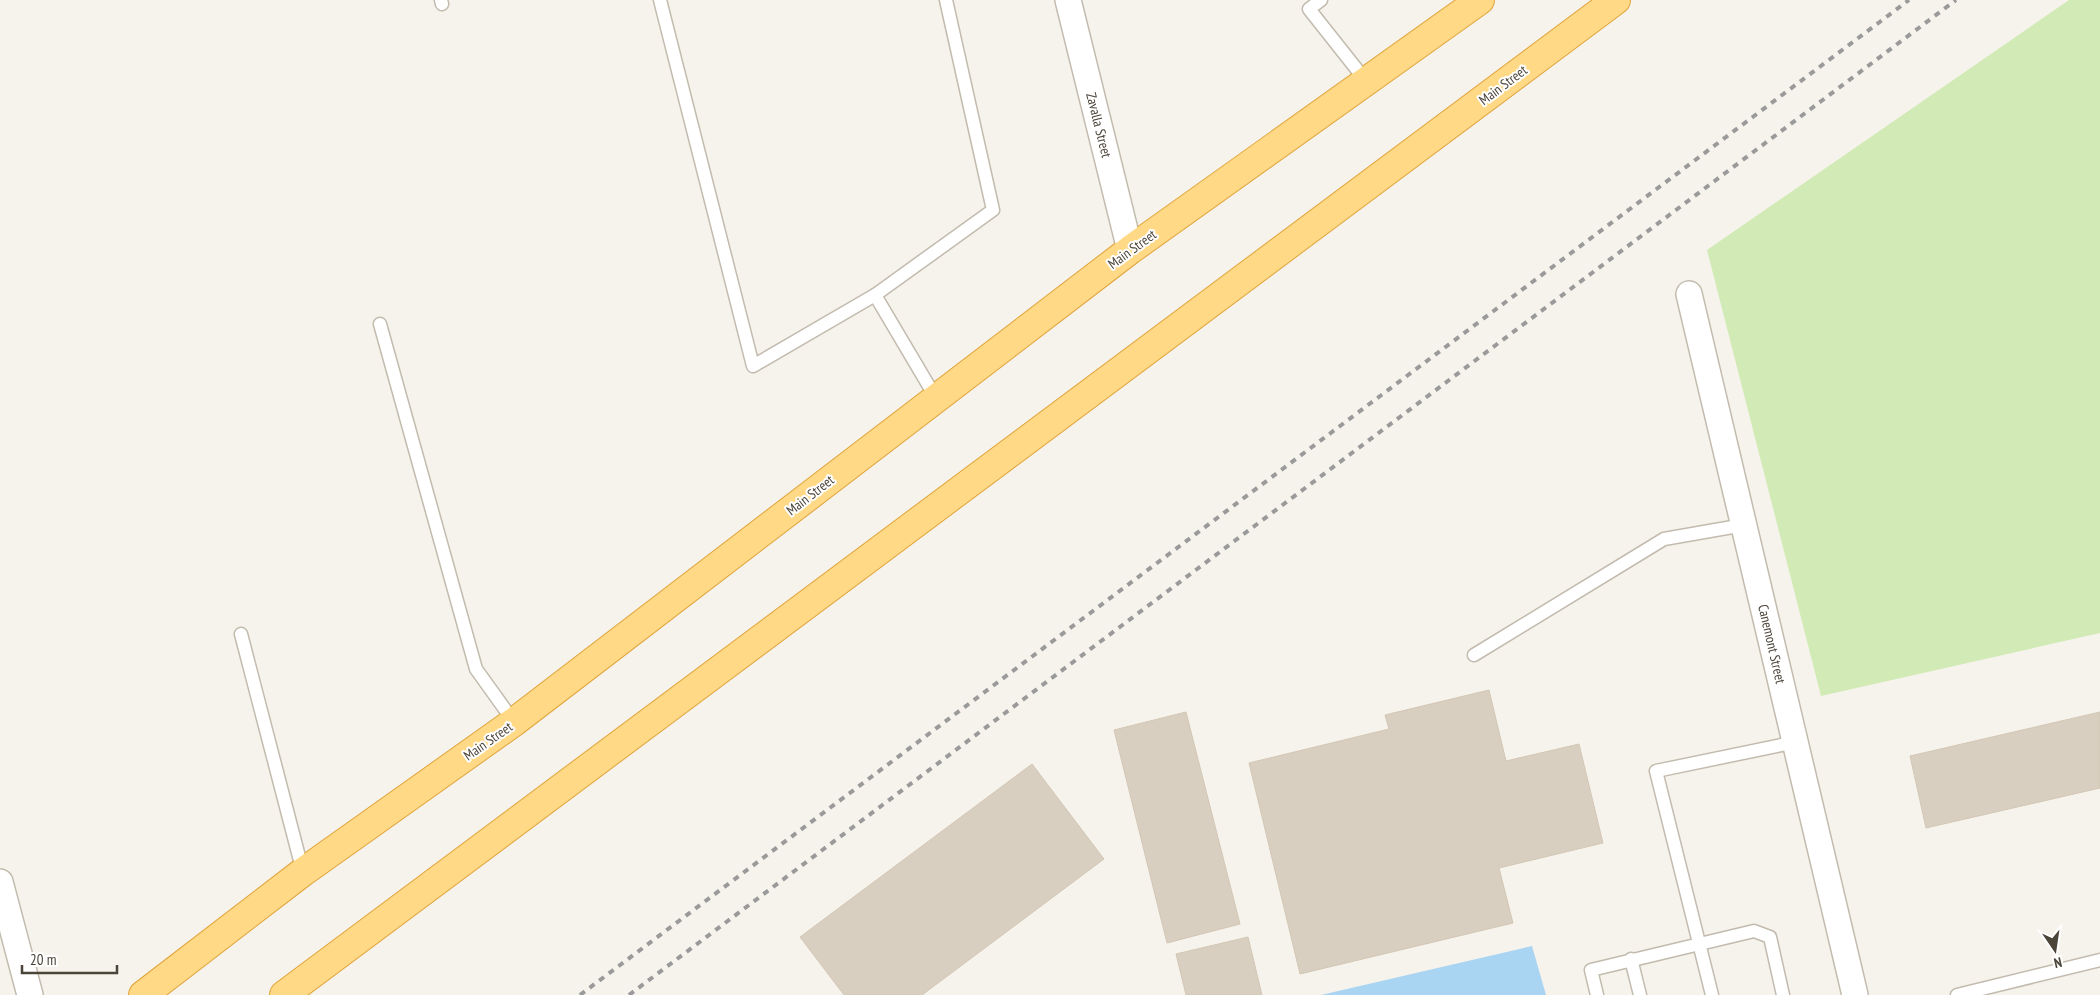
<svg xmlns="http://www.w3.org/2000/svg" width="2100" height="995" font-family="'PT Sans Narrow',sans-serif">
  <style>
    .green { fill: #d2eab5 }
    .water { fill: #a9d4f2 }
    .building { fill: #d8cfc1; stroke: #d3c7b4 }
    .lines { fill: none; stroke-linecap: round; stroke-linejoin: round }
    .service-casing { stroke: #c2bbae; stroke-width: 15 }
    .minor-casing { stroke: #c2bbae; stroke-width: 28 }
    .trunk-casing { stroke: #e0a43c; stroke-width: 30 }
    .service { stroke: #fff; stroke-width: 12 }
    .minor { stroke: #fff; stroke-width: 25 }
    .trunk { stroke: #ffd985; stroke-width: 28 }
    .rail { stroke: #9a9a9a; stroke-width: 4; stroke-dasharray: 6 6; stroke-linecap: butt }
    .labels { text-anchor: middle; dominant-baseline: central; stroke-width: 4; stroke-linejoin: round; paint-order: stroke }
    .street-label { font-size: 14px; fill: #4b4439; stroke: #fff }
  </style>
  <rect width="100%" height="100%" fill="#f6f3ec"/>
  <polygon class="green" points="2069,0 2100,0 2100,633 1821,696 1707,250"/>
  <polygon class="water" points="1532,946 1546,995 1321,995"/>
  <g class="building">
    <polygon points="1489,690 1506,761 1579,744 1603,843 1499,868 1513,923 1300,974 1249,763 1389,729 1385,715"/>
    <polygon points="1186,712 1240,924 1167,943 1114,730"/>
    <polygon points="2100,712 2100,788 1926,828 1910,756"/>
    <polygon points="1032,764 1104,859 922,995 844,995 800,937"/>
    <polygon points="1248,937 1262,995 1186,995 1176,954"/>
  </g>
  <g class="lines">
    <g class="service-casing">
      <g id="service">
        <polyline points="441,0 442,4"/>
        <polyline points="660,0 753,366 875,295 993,210 946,0"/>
        <polyline points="1321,0 1309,9 1366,81"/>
        <polyline points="875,295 936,398"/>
        <polyline points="380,324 476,669 514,722"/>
        <polyline points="241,634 303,872"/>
        <polyline points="1474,655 1664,539 1744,525"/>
        <polyline points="1631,959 1640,995"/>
        <polyline points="1597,995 1591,970 1754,931 1770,937 1783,995"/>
        <polyline points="1712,995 1656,771 1796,742"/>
        <polyline points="1957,995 2100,960"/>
      </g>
    </g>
    <g class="minor-casing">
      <g id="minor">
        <polyline points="1068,0 1130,250"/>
        <polyline points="1689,294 1855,995"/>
        <polyline points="0,882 30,995"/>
      </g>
    </g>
    <g class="trunk-casing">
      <g id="trunk">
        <polyline points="143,995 303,872 514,722 1130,250 1480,0"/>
        <polyline points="284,995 1616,0"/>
      </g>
    </g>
    <use href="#service" class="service"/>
    <use href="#minor" class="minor"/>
    <use href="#trunk" class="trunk"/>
    <g class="rail">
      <polyline points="580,995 1909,0"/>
      <polyline points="629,995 1956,0"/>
    </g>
  </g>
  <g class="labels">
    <g class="street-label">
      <text transform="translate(1503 85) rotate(-37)">Main Street</text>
      <text transform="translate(1099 125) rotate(76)">Zavalla Street</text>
      <text transform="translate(1132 249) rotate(-36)">Main Street</text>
      <text transform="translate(810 495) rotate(-38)">Main Street</text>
      <text transform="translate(1772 644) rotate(77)">Canemont Street</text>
      <text transform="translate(488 741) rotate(-35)">Main Street</text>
    </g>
  </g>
  <g transform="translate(2055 950) rotate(167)" stroke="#ffffff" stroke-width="4" paint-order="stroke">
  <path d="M0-4L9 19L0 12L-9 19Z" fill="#4b4439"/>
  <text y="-8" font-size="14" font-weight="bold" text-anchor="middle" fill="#4b4439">N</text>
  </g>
  <path d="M22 965v8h95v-8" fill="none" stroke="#4b4439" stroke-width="2.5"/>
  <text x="30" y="965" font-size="15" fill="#4b4439" stroke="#ffffff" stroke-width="4" paint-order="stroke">20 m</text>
</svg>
